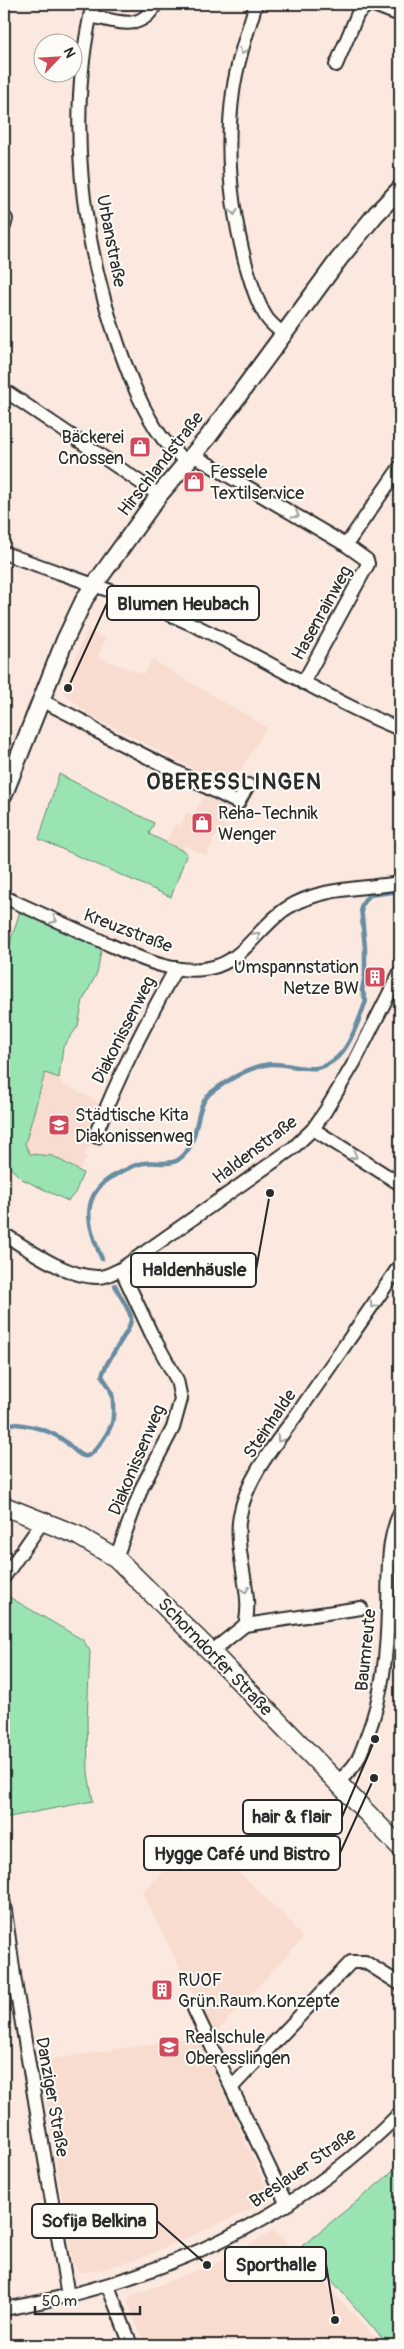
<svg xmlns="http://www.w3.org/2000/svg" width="404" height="2349" font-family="Pangolin,sans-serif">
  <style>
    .built { fill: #f9dcd0 }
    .green { fill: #9ae4b3; stroke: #62886f }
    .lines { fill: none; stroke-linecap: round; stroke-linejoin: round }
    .stream { stroke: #678ca1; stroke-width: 4.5 }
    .minor-casing { stroke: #2b2b2b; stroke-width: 16 }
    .tertiary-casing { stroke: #2b2b2b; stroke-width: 20 }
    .secondary-casing { stroke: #2b2b2b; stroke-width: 21 }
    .minor { stroke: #fdfcf7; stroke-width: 12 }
    .tertiary { stroke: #fdfcf7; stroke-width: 16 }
    .secondary { stroke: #fdfcf7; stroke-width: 18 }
    .oneway { stroke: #9e9e9b }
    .labels { text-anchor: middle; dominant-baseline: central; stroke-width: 4; stroke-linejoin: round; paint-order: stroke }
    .street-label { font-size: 18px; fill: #2b2b2b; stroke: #fdfcf7 }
    .poi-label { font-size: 18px; fill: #2b2b2b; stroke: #fdfcf7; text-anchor: start }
    .district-label { font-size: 22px; font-weight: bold; letter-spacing: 1px; fill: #2b2b2b; stroke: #fdfcf7 }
    .leader { fill: none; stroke: #2b2b2b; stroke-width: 2 }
    .callout-dot { fill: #2b2b2b; stroke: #fdfcf7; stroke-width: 2 }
    .callout { fill: #fdfcf7; stroke: #2b2b2b; stroke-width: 2 }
    .callout-label { font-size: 19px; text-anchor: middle; font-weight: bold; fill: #2b2b2b }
  </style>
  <rect width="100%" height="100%" fill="#fbe9e0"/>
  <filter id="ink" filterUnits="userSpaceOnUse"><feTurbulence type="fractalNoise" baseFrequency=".02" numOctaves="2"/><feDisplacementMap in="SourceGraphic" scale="10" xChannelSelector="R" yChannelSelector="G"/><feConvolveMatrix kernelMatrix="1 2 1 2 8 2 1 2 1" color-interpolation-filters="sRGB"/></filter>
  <g filter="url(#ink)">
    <g class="built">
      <polygon points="87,630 105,638 98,657 143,674 152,660 267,727 235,780 213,777 200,772 88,714 63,692"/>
      <polygon points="204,796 230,808 222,824 227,827 224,832 219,830 206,856 185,845 182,851 166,842 175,823 180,826 187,812 194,815"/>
      <polygon points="46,1072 59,1078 63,1084 98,1102 86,1133 92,1142 84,1156 87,1158 79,1171 53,1156 30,1154 25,1144"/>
      <polygon points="200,1835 291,1922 302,1939 215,2034 208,2059 267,2189 266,2196 252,2209 141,2258 100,2270 79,2273 72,2262 40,2061 198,2036 201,2011 142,1892"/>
      <polygon points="274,2229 382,2345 146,2345 127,2303 130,2296 214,2264 251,2244"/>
    </g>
    <g class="green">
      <polygon points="59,774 154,823 149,834 187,853 171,897 39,839"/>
      <polygon points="20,911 102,946 97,973 83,1000 78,1026 63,1047 59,1078 45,1073 25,1144 30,1154 53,1156 83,1173 75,1193 68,1201 22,1179 4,1162 4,955 6,956"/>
      <polygon points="4,1594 83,1640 90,1651 87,1720 88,1773 93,1801 4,1818"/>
      <polygon points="400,2163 400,2345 388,2345 302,2246 384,2179"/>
    </g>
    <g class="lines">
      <g class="stream">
        <path d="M102,1259c-15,-33 -24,-65 15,-85 9,-4 17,-10 27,-11 11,-2 24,3 34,-3 25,-17 13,-54 35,-69 15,-11 38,-25 58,-27 15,-1 30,6 45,4 31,-5 40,-42 50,-67l-4,-11 3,-15v-27l-4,-41 4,-8 5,-4 30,-4"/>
        <path d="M4,1423c21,1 44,5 62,19 5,4 11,13 18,14 9,3 25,-25 28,-33 2,-7 1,-16 1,-23 -1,-11 -6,-16 -11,-24 4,-18 31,-46 29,-59 -3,-10 -12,-22 -16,-32"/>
      </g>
      <g class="minor-casing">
        <g id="minor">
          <path d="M93,4c-27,113 -12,234 26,343 11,31 24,65 44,92 7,8 16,16 24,24"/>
          <path d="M256,4c-9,29 -19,58 -23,88 -8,58 -2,117 13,173 5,17 10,35 19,50 4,8 12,13 18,19"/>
          <polyline points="371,4 400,15"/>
          <path d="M90,16c27,5 50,17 66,-12"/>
          <polyline points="336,65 358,13 369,4"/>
          <polyline points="4,226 6,219"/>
          <polyline points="4,390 159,495"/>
          <polyline points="193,455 346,545"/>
          <path d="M4,553c62,23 125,42 185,70 72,32 138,77 211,106"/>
          <polyline points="303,683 368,564 367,560 346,545 400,467"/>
          <polyline points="41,700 88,724 98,732 238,803 248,785"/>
          <path d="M4,897c31,14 62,28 93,42 36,16 79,40 120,27 28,-9 45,-42 70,-58 33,-21 75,-19 113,-25"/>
          <polyline points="313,1129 400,1184"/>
          <path d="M97,1137v-6c22,-57 50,-110 79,-163"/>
          <path d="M4,1234c25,16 64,44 95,43 8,0 15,-5 22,-8l172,-121 20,-19 13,-19 28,-47 46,-91"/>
          <polyline points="116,1558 142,1487 173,1428 181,1399 177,1380 151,1333 121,1269"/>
          <polyline points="4,1577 43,1521"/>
          <path d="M245,1625c9,-31 -12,-74 -5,-110 7,-39 38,-74 60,-105 33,-48 67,-96 100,-145"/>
          <polyline points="211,1652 245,1625 361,1608"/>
          <path d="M337,1783c6,-6 13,-12 18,-19 6,-9 9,-19 12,-28 16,-42 20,-83 21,-127 1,-35 -2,-65 12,-97"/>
          <polyline points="4,1904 15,1982 68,2296"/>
          <polyline points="194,2009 287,2205"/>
          <polyline points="232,2087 351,1962 365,1962 400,1984"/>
          <polyline points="108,2286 131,2345"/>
          <path d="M4,2309c148,-26 290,-87 396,-196"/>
        </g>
      </g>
      <g class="tertiary-casing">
        <polyline id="tertiary" points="4,794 65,640 85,598 159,495 208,437 339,259 376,214 400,189"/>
      </g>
      <g class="secondary-casing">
        <polyline id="secondary" points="4,1506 77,1535 116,1558 211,1652 400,1847"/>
      </g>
      <use href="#minor" class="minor"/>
      <use href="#tertiary" class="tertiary"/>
      <use href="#secondary" class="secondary"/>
    </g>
    <defs><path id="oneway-chevron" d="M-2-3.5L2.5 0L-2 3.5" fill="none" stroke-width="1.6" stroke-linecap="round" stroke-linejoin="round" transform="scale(1.25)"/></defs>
    <g class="oneway">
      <use href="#oneway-chevron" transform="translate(243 51) rotate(106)"/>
      <use href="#oneway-chevron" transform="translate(234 212) rotate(81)"/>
      <use href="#oneway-chevron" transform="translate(296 515) rotate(31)"/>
      <use href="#oneway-chevron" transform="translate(54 920) rotate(24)"/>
      <use href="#oneway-chevron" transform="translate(257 935) rotate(-45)"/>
      <use href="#oneway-chevron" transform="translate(354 1156) rotate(31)"/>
      <use href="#oneway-chevron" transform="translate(373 1305) rotate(125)"/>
      <use href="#oneway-chevron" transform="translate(280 1439) rotate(124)"/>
      <use href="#oneway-chevron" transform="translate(245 1590) rotate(81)"/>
    </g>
  </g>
  <defs>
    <g id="shop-square" transform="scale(1.125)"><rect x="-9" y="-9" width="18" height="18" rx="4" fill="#d1495b" stroke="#fdfcf7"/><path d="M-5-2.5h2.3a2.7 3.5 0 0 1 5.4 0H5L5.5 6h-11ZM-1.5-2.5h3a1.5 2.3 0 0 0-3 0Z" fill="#fff"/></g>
    <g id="building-square" transform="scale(1.125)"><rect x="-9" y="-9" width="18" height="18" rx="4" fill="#d1495b" stroke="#fdfcf7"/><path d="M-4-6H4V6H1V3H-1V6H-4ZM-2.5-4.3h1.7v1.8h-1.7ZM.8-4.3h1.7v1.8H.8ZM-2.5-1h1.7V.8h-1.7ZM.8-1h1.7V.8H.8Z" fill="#fff"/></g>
    <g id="school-square" transform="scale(1.125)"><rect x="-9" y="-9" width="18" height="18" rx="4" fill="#d1495b" stroke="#fdfcf7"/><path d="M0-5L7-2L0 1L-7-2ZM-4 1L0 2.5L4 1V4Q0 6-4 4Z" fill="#fff"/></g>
  </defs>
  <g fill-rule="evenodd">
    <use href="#shop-square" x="140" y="447"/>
    <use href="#shop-square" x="194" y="482"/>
    <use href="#shop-square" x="202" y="823"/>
    <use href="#building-square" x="375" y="977"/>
    <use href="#school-square" x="59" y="1125"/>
    <use href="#building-square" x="162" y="1990"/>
    <use href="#school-square" x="169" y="2047"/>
  </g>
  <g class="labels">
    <g class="street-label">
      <text transform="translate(111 241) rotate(79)">Urbanstraße</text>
      <text transform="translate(161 464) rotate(-52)">Hirschlandstraße</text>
      <text transform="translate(322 613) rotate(-61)">Hasenrainweg</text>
      <text transform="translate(128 931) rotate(21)">Kreuzstraße</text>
      <text transform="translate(124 1030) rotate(-63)">Diakonissenweg</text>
      <text transform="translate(255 1150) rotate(-37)">Haldenstraße</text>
      <text transform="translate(270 1424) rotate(-56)">Steinhalde</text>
      <text transform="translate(137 1460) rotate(-67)">Diakonissenweg</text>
      <text transform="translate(366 1650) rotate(-84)">Baumreute</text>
      <text transform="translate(215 1657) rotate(46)">Schorndorfer Straße</text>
      <text transform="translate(52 2097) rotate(80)">Danziger Straße</text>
      <text transform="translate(303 2168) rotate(-35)">Breslauer Straße</text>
    </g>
    <g class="poi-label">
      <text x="124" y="437" text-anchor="end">Bäckerei<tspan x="124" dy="21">Cnossen</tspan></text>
      <text x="210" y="472">Fessele<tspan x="210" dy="21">Textilservice</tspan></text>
      <text x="218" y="813">Reha-Technik<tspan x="218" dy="21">Wenger</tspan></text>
      <text x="359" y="967" text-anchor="end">Umspannstation<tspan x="359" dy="21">Netze BW</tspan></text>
      <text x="75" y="1115">Städtische Kita<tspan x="75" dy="21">Diakonissenweg</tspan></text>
      <text x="178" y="1980">RUOF<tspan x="178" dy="21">Grün.Raum.Konzepte</tspan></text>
      <text x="185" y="2037">Realschule<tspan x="185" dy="21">Oberesslingen</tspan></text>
    </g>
    <g class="district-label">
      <text x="234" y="782">OBERESSLINGEN</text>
    </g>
  </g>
  <path class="leader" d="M68 688L107 603M270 1193L256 1270M375 1739L342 1817M374 1778L340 1853M207 2265L157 2221M335 2320L326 2264"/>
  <g class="callout-dot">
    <circle cx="68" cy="688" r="5"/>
    <circle cx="270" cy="1193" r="5"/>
    <circle cx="375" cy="1739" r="5"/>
    <circle cx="374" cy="1778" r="5"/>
    <circle cx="207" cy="2265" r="5"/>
    <circle cx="335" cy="2320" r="5"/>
  </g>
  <g class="callout">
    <rect x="107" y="586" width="152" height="34" rx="5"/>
    <rect x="131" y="1253" width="125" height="34" rx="5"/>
    <rect x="243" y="1800" width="99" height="34" rx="5"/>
    <rect x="144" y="1836" width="196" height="34" rx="5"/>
    <rect x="32" y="2204" width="125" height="34" rx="5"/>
    <rect x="225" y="2247" width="101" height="34" rx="5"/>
  </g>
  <g class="callout-label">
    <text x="183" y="610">Blumen Heubach</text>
    <text x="194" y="1276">Haldenhäusle</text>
    <text x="292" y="1823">hair &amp; flair</text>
    <text x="242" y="1860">Hygge Café und Bistro</text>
    <text x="94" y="2227">Sofija Belkina</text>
    <text x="276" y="2271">Sporthalle</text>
  </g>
  <rect width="404" height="2349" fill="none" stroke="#fdfcf7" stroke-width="20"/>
  <rect x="10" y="10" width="384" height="2329" fill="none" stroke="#2b2b2b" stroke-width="2" filter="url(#ink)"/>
  <g transform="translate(58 58) rotate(65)"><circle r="24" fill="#fdfcf7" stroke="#a9a8a5"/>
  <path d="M0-4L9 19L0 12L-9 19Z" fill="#d1495b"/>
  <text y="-8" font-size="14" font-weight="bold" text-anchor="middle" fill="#2b2b2b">N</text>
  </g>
  <path d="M35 2306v8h105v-8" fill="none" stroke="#2b2b2b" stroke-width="2.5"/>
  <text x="42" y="2306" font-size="15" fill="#2b2b2b" stroke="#fdfcf7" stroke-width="4" paint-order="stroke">50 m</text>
</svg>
